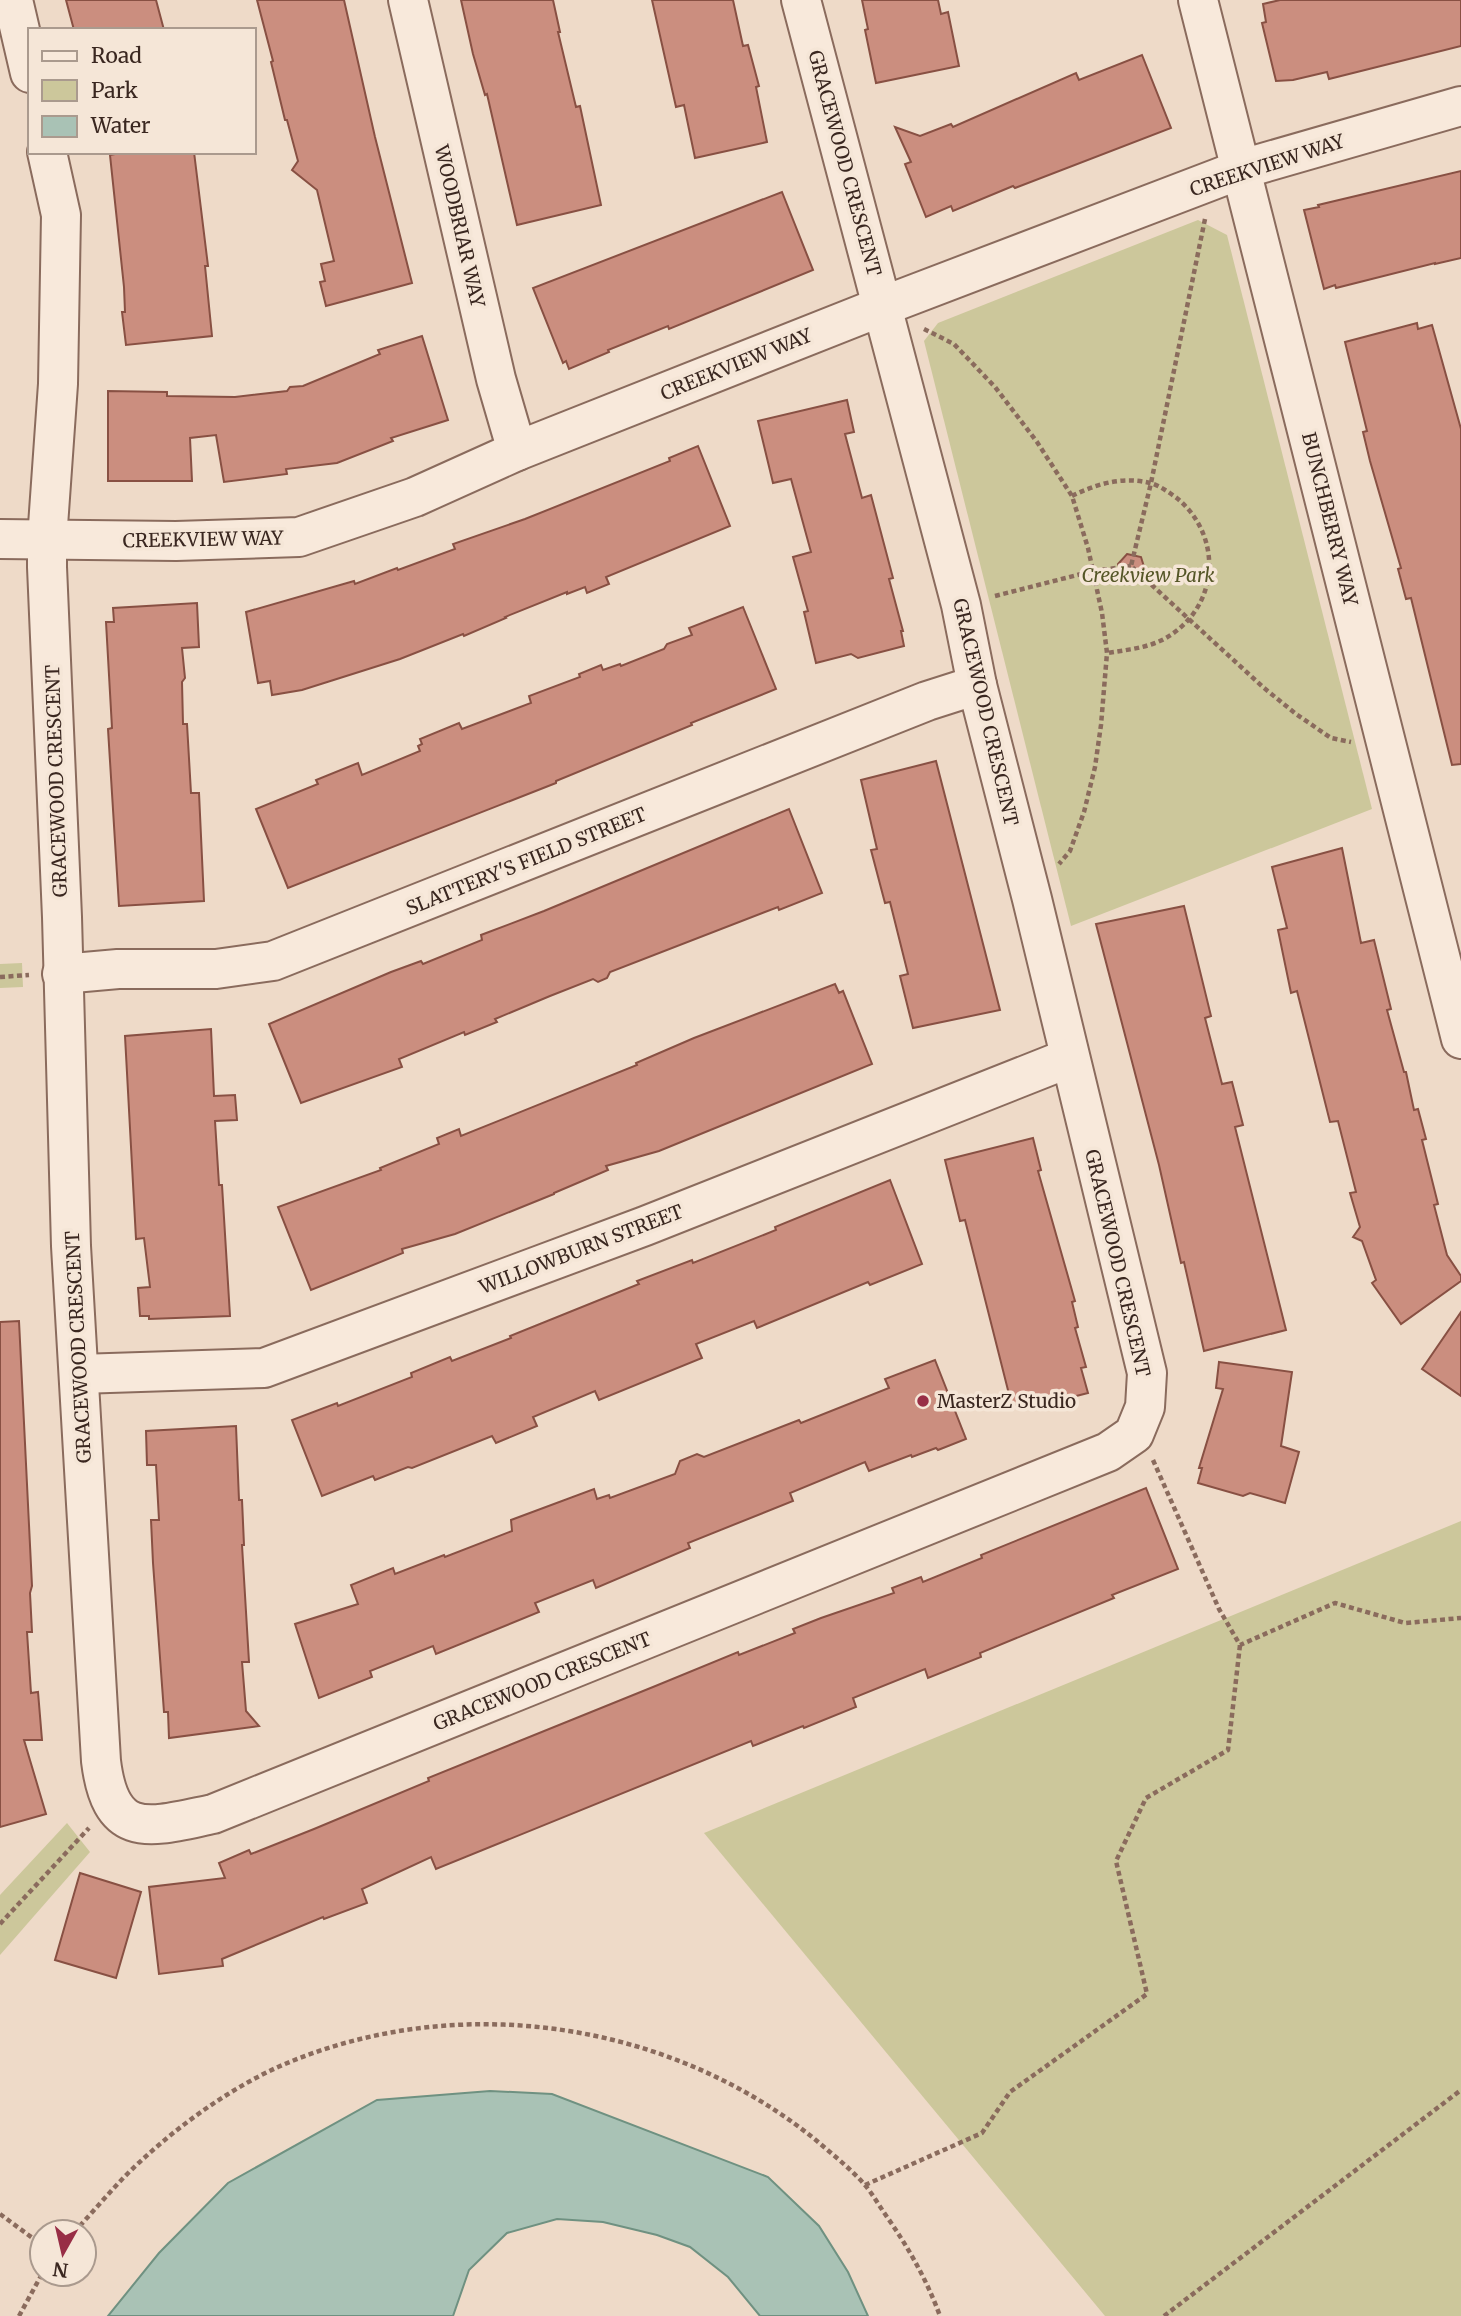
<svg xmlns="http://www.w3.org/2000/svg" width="1461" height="2316" font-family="Merriweather,serif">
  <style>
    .green { fill: #ccc79b }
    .water { fill: #a9c2b5; stroke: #6f9181; stroke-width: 2 }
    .building { fill: #cb8e7f; stroke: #885043; stroke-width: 2 }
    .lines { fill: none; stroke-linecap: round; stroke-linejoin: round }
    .minor-casing { stroke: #8a6b5d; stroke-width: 42 }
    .path { stroke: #8a6b5d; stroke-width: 4.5; stroke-dasharray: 5 3.5; stroke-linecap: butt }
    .minor { stroke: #f8e9db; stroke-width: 38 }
    .poi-dot { fill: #982e46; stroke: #f5e6d7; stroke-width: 2.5 }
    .labels { text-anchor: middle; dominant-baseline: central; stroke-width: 7; stroke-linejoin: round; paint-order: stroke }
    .street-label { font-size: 19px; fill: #3a2720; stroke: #f5e6d7 }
    .park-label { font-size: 19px; font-style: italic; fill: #555627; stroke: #f5e6d7 }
    .poi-label { font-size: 19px; fill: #3a2720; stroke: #f5e6d7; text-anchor: start }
  </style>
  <rect width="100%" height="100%" fill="#eedac8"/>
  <g class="green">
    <polygon points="1198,220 1227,235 1372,809 1071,926 924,341 938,323"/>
    <polygon points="22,963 23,987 0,988 0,964"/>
    <polygon points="1461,1521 1461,2316 1105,2316 704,1833"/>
    <polygon points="67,1823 90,1852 0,1955 0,1895"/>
  </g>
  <polygon class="water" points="490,2091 552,2094 768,2177 819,2226 848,2272 868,2316 760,2316 728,2277 690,2247 657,2235 603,2222 557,2219 507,2233 469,2270 453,2316 108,2316 159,2253 228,2183 377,2100"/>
  <g class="building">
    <polygon points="66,0 156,0 164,30 74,30"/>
    <polygon points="257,0 344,0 375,137 412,283 326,306 320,282 325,281 321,264 334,261 317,190 292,170 298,161 287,120 285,120 271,62 273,61"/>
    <polygon points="461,0 553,0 560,32 558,32 576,107 580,106 601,205 517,225 487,94 485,95 473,54"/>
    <polygon points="652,0 733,0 743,46 748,45 759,86 756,87 767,142 695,158 684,105 676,107"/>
    <polygon points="862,0 938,0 941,14 948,12 959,66 876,83 865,30 868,29"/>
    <polygon points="1280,0 1461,0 1461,46 1329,79 1327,72 1293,80 1276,81 1262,23 1266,22 1263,4"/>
    <polygon points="1142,55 1171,128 1015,188 1013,186 953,211 951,206 926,217 905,164 911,162 895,127 920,136 951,124 953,127 1076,73 1079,80"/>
    <polygon points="125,152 194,152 208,266 205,266 212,336 126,345 122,312 125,312 124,287 110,155"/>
    <polygon points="1461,171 1461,258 1435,264 1435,263 1336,288 1335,285 1324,289 1304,210 1319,207 1318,205"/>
    <polygon points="782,192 813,270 669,329 668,326 608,350 609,352 569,369 566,361 563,363 533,288"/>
    <polygon points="1417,323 1418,329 1432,325 1461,429 1461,764 1452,765 1411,598 1406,599 1398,569 1401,568 1370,461 1363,432 1367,431 1345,342"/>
    <polygon points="422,336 448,420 391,438 393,441 337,463 286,469 287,474 224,482 216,435 190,438 192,481 108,481 108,391 167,392 167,396 235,397 287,391 290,387 303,386 380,354 378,350"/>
    <polygon points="847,400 854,432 845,434 862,498 871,495 893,578 889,579 903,631 901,631 904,646 858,658 851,654 816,663 804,612 808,611 793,557 811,552 791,479 773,483 758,421"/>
    <polygon points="698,446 730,526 606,577 609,584 587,593 585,587 567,594 567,592 505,617 506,618 464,636 463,634 400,659 302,690 272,695 270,681 258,683 246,612 354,581 355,584 397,568 398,570 455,549 453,544 525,519 670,461 669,458"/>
    <polygon points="1127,554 1141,557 1145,570 1136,580 1122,578 1118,564"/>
    <polygon points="197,603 199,647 182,648 185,678 182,682 183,724 187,724 191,793 199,793 204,901 119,906 108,729 112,728 106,622 114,622 113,608"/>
    <polygon points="743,607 776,689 691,723 692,725 556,781 556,783 288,888 256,809 318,784 316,780 358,763 362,775 420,751 418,746 422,744 420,739 459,723 462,729 531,703 529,696 580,677 579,674 601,665 603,670 620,664 621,666 664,649 667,644 692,635 689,628"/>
    <polygon points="936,761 1000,1010 913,1028 900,976 908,974 890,902 885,903 871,850 877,849 861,780"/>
    <polygon points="789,809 822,893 779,910 778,907 610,972 607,978 598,982 593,979 550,996 495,1019 497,1022 465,1035 464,1032 399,1059 402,1067 301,1103 269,1024 391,972 421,961 423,964 482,940 481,935 544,911"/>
    <polygon points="1342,848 1361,943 1374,940 1391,1009 1387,1010 1404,1072 1406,1072 1414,1110 1418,1109 1426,1139 1422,1140 1438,1204 1434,1205 1447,1255 1461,1276 1461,1281 1401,1324 1372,1283 1376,1280 1362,1241 1353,1237 1360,1227 1350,1193 1356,1192 1338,1121 1330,1122 1297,991 1291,993 1278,930 1287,928 1272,867"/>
    <polygon points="1184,906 1211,1016 1205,1018 1222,1084 1232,1082 1243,1125 1235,1127 1286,1330 1204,1351 1184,1262 1181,1263 1159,1165 1096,924"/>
    <polygon points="835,984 839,993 843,991 872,1064 659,1151 606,1166 608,1170 554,1193 554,1194 455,1234 402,1249 403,1253 311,1290 278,1207 381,1170 380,1168 439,1144 437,1138 459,1129 461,1136 637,1065 636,1063 694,1038"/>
    <polygon points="211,1029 214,1096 235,1095 237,1120 215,1121 219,1185 222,1185 230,1316 149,1319 149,1316 140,1316 138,1288 150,1287 144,1238 136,1239 125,1036"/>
    <polygon points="1033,1138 1041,1170 1038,1171 1075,1301 1072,1302 1078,1327 1075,1328 1086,1367 1081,1368 1088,1393 1033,1407 1031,1401 1012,1406 965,1220 960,1221 945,1160"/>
    <polygon points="890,1180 922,1264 870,1285 868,1282 757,1328 754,1321 696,1344 702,1358 599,1400 595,1391 533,1417 537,1426 496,1443 492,1436 412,1468 408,1467 375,1480 373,1476 322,1496 292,1420 337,1403 338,1406 412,1377 411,1373 450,1357 452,1361 511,1338 510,1336 639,1284 637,1281 692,1260 693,1263 776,1230 775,1227"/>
    <polygon points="1461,1312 1461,1396 1422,1369"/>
    <polygon points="19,1321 32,1586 30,1593 32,1632 27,1632 31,1693 38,1692 42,1740 24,1740 46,1814 0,1827 0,1322"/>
    <polygon points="935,1360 966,1439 938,1450 936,1448 912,1457 911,1455 869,1471 865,1462 790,1493 793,1501 688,1543 690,1548 596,1588 593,1580 535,1603 539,1612 436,1654 433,1646 370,1671 372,1677 319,1698 295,1624 358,1604 351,1585 393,1568 395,1574 444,1555 445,1557 512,1531 511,1520 594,1489 597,1499 609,1495 610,1498 675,1474 680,1461 697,1454 704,1457 799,1420 801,1423 889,1388 885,1379"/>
    <polygon points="1219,1362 1292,1372 1281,1446 1299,1452 1285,1503 1250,1493 1243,1496 1198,1483 1202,1468 1199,1468 1223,1389 1216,1388"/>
    <polygon points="236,1426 239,1500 242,1500 244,1545 242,1545 249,1662 242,1662 246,1711 259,1726 169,1738 168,1712 164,1712 153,1563 151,1520 159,1520 156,1465 147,1465 146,1431"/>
    <polygon points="1146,1488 1178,1569 1112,1595 1114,1598 980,1653 981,1657 928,1678 925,1669 853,1698 856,1707 804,1728 803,1726 753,1746 751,1741 436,1869 431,1857 362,1889 367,1903 324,1919 323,1917 222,1959 223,1966 159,1974 149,1887 225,1878 219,1863 249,1850 251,1854 314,1829 429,1781 428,1778 653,1687 738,1652 739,1655 795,1633 793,1629 821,1618 894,1593 892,1588 921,1577 923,1582 982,1558 981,1555"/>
    <polygon points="80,1873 141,1892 116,1978 55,1960"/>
  </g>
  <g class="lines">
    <g class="minor-casing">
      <g id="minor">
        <polyline points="13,0 30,73"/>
        <polyline points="408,0 496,379 517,451"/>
        <polyline points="1198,0 1461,1039"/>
        <path d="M47,152l14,63 -3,169 -11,156v27l15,350 9,329 30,515c10,81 49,66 112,53l895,-362 26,-18 11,-27 2,-34 -115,-474 -55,-214 -16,-80 -160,-605"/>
        <polyline points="0,539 176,541 299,537 415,497 517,451 883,306 1242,169 1461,106"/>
        <polyline points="62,974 118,969 216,969 273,961 927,701 977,685"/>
        <polyline points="79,1374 264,1368 645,1226 1069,1058"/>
      </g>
    </g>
    <g class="path">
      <polyline points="1205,219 1151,483 1131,566 1264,688 1296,714 1331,738 1351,742"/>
      <polyline points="924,329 954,344 995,387 1037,442 1072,496 1088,548 1102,613 1107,653 1101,725 1095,767 1084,812 1070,851 1059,864"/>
      <path d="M1072,496c24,-12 51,-20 78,-13 9,2 20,10 28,16 46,39 41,110 -14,140 -17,9 -38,11 -57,14"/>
      <polyline points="995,596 1093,571 1131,566"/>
      <polyline points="0,977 29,975"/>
      <polyline points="1153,1460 1219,1609 1240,1645 1335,1603 1405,1623 1461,1618"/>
      <polyline points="0,1924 89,1828"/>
      <polyline points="865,2185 982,2133 1010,2092 1147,1994 1116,1861 1146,1798 1228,1750 1240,1645"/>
      <polyline points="0,2214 42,2245"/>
      <path d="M74,2232c23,-24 44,-51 69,-73 39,-36 87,-70 135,-92 176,-78 391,-47 539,74 16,14 33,27 47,43 8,9 14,20 21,30 23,33 41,64 55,102"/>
      <polyline points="19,2316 42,2274"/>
      <polyline points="1164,2316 1461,2090"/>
    </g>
    <use href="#minor" class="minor"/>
  </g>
  <circle class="poi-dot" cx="923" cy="1401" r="7"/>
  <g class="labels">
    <g class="street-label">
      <text transform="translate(845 163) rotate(75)">GRACEWOOD CRESCENT</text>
      <text transform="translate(1267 165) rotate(-18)">CREEKVIEW WAY</text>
      <text transform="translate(460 226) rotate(77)">WOODBRIAR WAY</text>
      <text transform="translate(736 364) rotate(-22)">CREEKVIEW WAY</text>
      <text transform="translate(1330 519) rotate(76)">BUNCHBERRY WAY</text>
      <text transform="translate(203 539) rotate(-1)">CREEKVIEW WAY</text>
      <text transform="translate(986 712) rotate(77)">GRACEWOOD CRESCENT</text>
      <text transform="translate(56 781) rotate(-92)">GRACEWOOD CRESCENT</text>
      <text transform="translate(526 861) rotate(-22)">SLATTERY'S FIELD STREET</text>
      <text transform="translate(581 1249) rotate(-21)">WILLOWBURN STREET</text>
      <text transform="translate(1118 1263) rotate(77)">GRACEWOOD CRESCENT</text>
      <text transform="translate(78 1347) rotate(-93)">GRACEWOOD CRESCENT</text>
      <text transform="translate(542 1681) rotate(-22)">GRACEWOOD CRESCENT</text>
    </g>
    <g class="park-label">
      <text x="1148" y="575">Creekview Park</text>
    </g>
    <g class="poi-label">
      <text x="937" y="1401">MasterZ Studio</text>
    </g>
  </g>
  <rect x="28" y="28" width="228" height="126" fill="#f5e6d7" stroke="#aa9a8e" stroke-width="2"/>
  <rect x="42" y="51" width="35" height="10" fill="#f8e9db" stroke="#aa9a8e" stroke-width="2"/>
  <text x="91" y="63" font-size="21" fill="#3a2720">Road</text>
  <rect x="42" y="80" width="35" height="21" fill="#ccc79b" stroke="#aa9a8e" stroke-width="2"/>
  <text x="91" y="98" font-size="21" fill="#3a2720">Park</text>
  <rect x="42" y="116" width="35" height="21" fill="#a9c2b5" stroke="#aa9a8e" stroke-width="2"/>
  <text x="91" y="133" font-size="21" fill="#3a2720">Water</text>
  <g transform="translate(63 2253) rotate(188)"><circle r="33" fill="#f5e6d7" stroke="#aa9a8e" stroke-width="2"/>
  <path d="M0-5L12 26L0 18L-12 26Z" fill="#982e46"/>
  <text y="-10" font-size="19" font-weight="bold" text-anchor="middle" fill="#3a2720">N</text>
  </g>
</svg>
